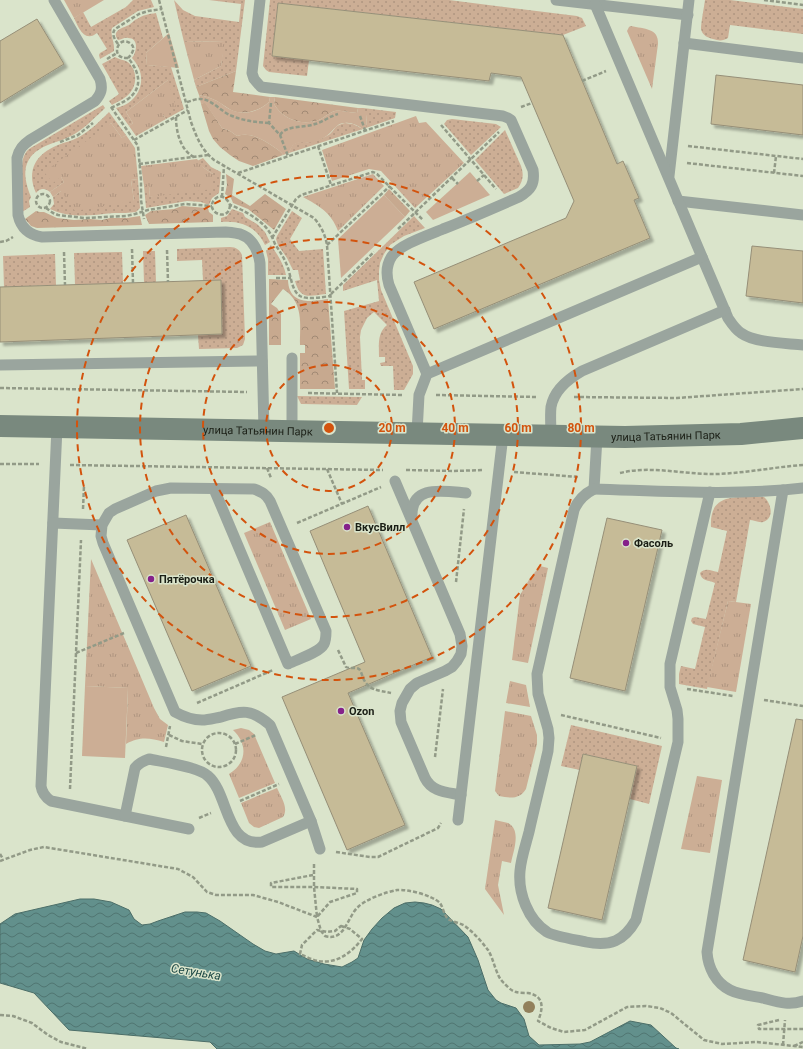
<svg xmlns="http://www.w3.org/2000/svg" width="803" height="1049" font-family="Roboto,sans-serif">
  <style>
    .grass { fill: url(#grass-dots) }
    .forest { fill: url(#forest-crowns) }
    .park { fill: url(#park-tufts) }
    .garden { fill: #ccae95 }
    .water { fill: url(#water-waves); stroke: #4c6e68 }
    .building { fill: #c6bb97; stroke: #968f78; filter: url(#shadow) }
    .lines { fill: none; stroke-linecap: round; stroke-linejoin: round }
    .path { stroke: #929a87; stroke-width: 2.5; stroke-dasharray: 4 2; stroke-linecap: butt }
    .lane { stroke: #9aa59e; stroke-width: 11 }
    .secondary { stroke: #79897e; stroke-width: 22 }
    .path-bridge { stroke: #929a87; stroke-width: 2.5; stroke-dasharray: 4 2; stroke-linecap: butt }
    .tree { fill: #92805b }
    .ring { fill: none; stroke: #d3530d; stroke-width: 2; stroke-dasharray: 7 5 }
    .poi-dot { fill: #85218a; stroke: #dae4cb; stroke-width: 1.5 }
    .labels { text-anchor: middle; dominant-baseline: central; stroke-width: 3; stroke-linejoin: round; paint-order: stroke }
    .street-label { font-size: 11px; fill: #1a1e15; stroke: #dae4cb }
    .poi-label { font-size: 11px; font-weight: bold; fill: #1a1e15; stroke: #dae4cb; text-anchor: start }
    .water-label { font-size: 12px; font-style: italic; fill: #1a4643; stroke: #dae4cb }
    .centre { fill: #d3530d; stroke: #dae4cb; stroke-width: 2 }
    .ring-label { font-size: 12px; text-anchor: middle; font-weight: bold; fill: #d3530d; stroke: #dae4cb; stroke-width: 3; stroke-linejoin: round; paint-order: stroke }
  </style>
  <defs>
    <pattern id="grass-dots" width="8" height="8" patternUnits="userSpaceOnUse"><rect width="8" height="8" fill="#ccae95"/><path d="M2 2h.1M6 6h.1" fill="none" stroke="#af9580" stroke-width="1.8" stroke-linecap="round"/></pattern>
    <pattern id="forest-crowns" width="20" height="18" patternUnits="userSpaceOnUse"><rect width="20" height="18" fill="#c7a98f"/><path d="M2 6a3 3 0 1 1 6 0M12 15a3 3 0 1 1 6 0" fill="none" stroke="#a18974"/></pattern>
    <pattern id="park-tufts" width="24" height="20" patternUnits="userSpaceOnUse"><rect width="24" height="20" fill="#ccae95"/><path d="M3 7l-1-3M5 7V3M7 7l1-3M15 17l-1-3M17 17v-4M19 17l1-3" fill="none" stroke="#af9580"/></pattern>
    <pattern id="water-waves" width="16" height="10" patternUnits="userSpaceOnUse"><rect width="16" height="10" fill="#62908c"/><path d="M0 5q4-4 8 0t8 0" fill="none" stroke="#507571"/></pattern>
    <filter id="shadow"><feDropShadow dx="3.5" dy="3.5" stdDeviation="1" flood-color="#0004"/></filter>
  </defs>
  <rect width="100%" height="100%" fill="#dae4cb"/>
  <g class="grass">
    <path d="M133,0h18l3,7 -16,4 -26,17c-2,7 3,15 2,23l-14,8 -1,-4 1,-2 7,-4 -10,-16c-2,1 -4,3 -6,3 -9,2 -14,-12 -17,-18l9,-6 8,15 35,-20z"/>
    <polygon points="174,0 183,10 195,16 239,22 241,4 209,0 245,0 236,71 196,87 194,80 221,66 224,41 184,42"/>
    <polygon points="270,0 449,0 577,16 582,18 586,26 563,35 278,3 272,56 309,60 307,76 269,72 266,70 263,66"/>
    <path d="M705,0h25l73,9v25l-73,-9 -2,13c-5,3 -9,3 -15,1 -5,-1 -11,-4 -12,-10 0,-6 3,-22 4,-29z"/>
    <path d="M156,13l7,25 -17,15 1,12 24,2 13,42 -18,10 -3,-4 5,-35 -42,32 7,11 -4,3 -13,-18c24,-5 34,-31 16,-50 5,-6 7,-20 -4,-20 -4,-1 -6,2 -10,2 -7,-10 5,-12 11,-15 3,-2 5,-5 8,-6 6,-4 12,-5 19,-6z"/>
    <path d="M115,57c5,3 11,3 14,6 9,9 8,24 -1,32 -4,4 -11,7 -16,10l-3,-4 10,-7 -17,-30z"/>
    <path d="M103,105l2,3 -3,3c-10,9 -19,19 -31,25 -6,3 -12,5 -18,7 -29,10 -33,27 -22,54l-2,4 1,6 -8,5c0,-12 -3,-49 3,-58 2,-4 5,-6 9,-8z"/>
    <polygon points="363,108 396,112 395,118 366,128 367,115 363,114"/>
    <path d="M109,112l17,23 -4,3 -11,-15 -50,54 3,5 -14,10c-5,-4 -10,-4 -14,1 -10,-23 0,-39 22,-48 7,-3 14,-4 21,-8 11,-6 21,-16 30,-25z"/>
    <polygon points="452,119 496,124 501,127 471,155 444,124 447,120"/>
    <path d="M345,123l8,1 10,5 -74,24c5,-17 15,-8 26,-12 5,-2 11,-4 15,-7 7,-7 4,-8 15,-11z"/>
    <path d="M505,130l16,36c3,9 2,15 -3,22l-14,6 -29,-34z"/>
    <polygon points="203,158 211,167 221,172 219,193 212,198 209,205 201,202 187,201 146,208 144,186 149,186 150,197 213,174 204,168 197,161"/>
    <path d="M138,179l2,29 -4,4c-7,1 -14,1 -22,1 -23,2 -42,6 -64,-4l4,-5 -1,-7 8,-6 73,10 -3,-21z"/>
    <path d="M232,209l11,4 2,4 12,7 8,8 5,10 -5,3c-8,-18 -24,-25 -44,-23v-4l6,-2z"/>
    <path d="M292,211l10,7 -12,21 9,12 24,-2 3,45c-17,2 -26,6 -31,-13l5,-1 -2,-10h-5l-6,-12 -9,-13 -2,-6 1,-3z"/>
    <path d="M414,216l11,12 -21,8 -14,9 -6,9 -4,9 -1,8v9l2,10 32,76v8l-9,16h-10l-1,-24h-12l-1,-3 5,-1v-5h-6c0,-12 -2,-24 8,-32l-13,-13 -7,6 -6,12 -1,7 2,43h3v9h-16l-5,-78 35,-10 -2,-21 -34,11v-6z"/>
    <path d="M271,245c6,9 13,19 15,30h-18v-16l-2,-8z"/>
    <path d="M230,247c6,0 10,3 12,8l3,84 -2,6 -6,3 -38,1 -1,-14 24,-1 -1,-54 -18,1 -1,-21 -25,1v-12z"/>
    <polygon points="143,251 155,251 156,282 144,283"/>
    <polygon points="122,252 123,283 75,285 74,253"/>
    <polygon points="55,254 56,285 4,287 3,256"/>
    <polygon points="297,396 362,397 357,405 301,404"/>
    <path d="M764,497c7,6 11,21 -1,25 -4,1 -10,-2 -13,-2l-14,82 -8,-1 -21,88 -28,-5v-10l2,-8 14,3 10,-42 -12,-3 -2,-3 1,-3 3,-1 11,2 9,-36c-6,-3 -14,-2 -15,-10 5,-6 12,-2 18,-1l9,-41 -16,-4c-2,-36 27,-29 53,-30z"/>
    <polygon points="571,725 662,746 649,804 630,799 637,766 583,754 580,770 561,766"/>
  </g>
  <g class="forest">
    <path d="M236,71l-3,21 37,5 -1,5c-10,9 -25,14 -38,8 -5,-3 -9,-6 -14,-9 -6,-3 -12,-5 -18,-6l-3,-8z"/>
    <path d="M275,97l83,11 -1,5c-5,0 -18,-3 -22,-2 -5,1 -10,6 -14,8 -17,8 -38,1 -47,-15z"/>
    <path d="M205,102l17,26 8,3 7,5c12,-4 24,2 34,9 5,4 9,5 12,10l-30,11 -14,-5 -9,-6 -10,-8 -7,-8 -4,-8 -8,-27z"/>
    <polygon points="226,174 234,179 232,195 250,206 265,194 286,209 274,230 248,209 233,203 231,198 225,194 227,185"/>
    <polygon points="389,189 410,211 405,217 384,195"/>
    <polygon points="182,206 208,208 209,212 213,215 213,222 149,224 145,215 151,211 174,209"/>
    <polygon points="36,211 40,212 44,212 57,218 74,220 90,219 102,220 110,218 127,218 140,216 142,225 37,228 31,226 25,219"/>
    <path d="M269,279l19,1c1,25 22,22 40,19l7,90h-35v-36h5v-8h-5c0,-21 4,-43 -17,-56l-12,15 6,4 4,6v31h-12z"/>
  </g>
  <g class="park">
    <polygon points="64,0 104,0 74,18"/>
    <path d="M631,26c13,3 28,2 27,18l-6,45 -25,-58 2,-4z"/>
    <polygon points="225,41 221,66 194,80 184,42"/>
    <polygon points="168,80 176,107 163,115 166,119 136,136 129,126 133,123 126,112"/>
    <polygon points="416,116 419,123 426,122 464,163 415,208 381,171 369,169 332,181 322,150"/>
    <polygon points="111,123 122,138 126,135 135,148 138,179 131,180 134,201 75,211 61,191 53,197 50,192 64,182 61,177 53,183 44,172"/>
    <polygon points="197,159 204,168 213,174 213,189 150,197 149,186 144,186 141,166"/>
    <path d="M373,174l11,12 -46,45c-7,-19 -19,-25 -35,-34z"/>
    <polygon points="270,522 311,619 285,630 244,533"/>
    <path d="M91,559l63,149 6,11 8,6 -4,17c-14,-4 -24,-6 -38,2l2,-56 -43,-2z"/>
    <polygon points="540,566 548,568 528,663 512,660 520,595 530,578"/>
    <polygon points="728,601 751,604 736,692 707,687"/>
    <polygon points="510,681 526,685 530,707 506,703"/>
    <path d="M505,711l26,5 6,19v9l-11,45c-7,11 -16,9 -27,7l-4,-5z"/>
    <path d="M241,728l8,2 5,4 21,49 -36,15 -10,-24c18,-11 19,-30 4,-44z"/>
    <polygon points="697,776 722,780 710,853 681,849"/>
    <path d="M277,788c4,9 12,20 6,29l-24,11 -5,-1 -5,-4 -8,-20z"/>
    <path d="M495,820c4,1 9,2 13,3 14,7 5,29 3,40l-9,-2 -4,24 6,30 -19,-26z"/>
  </g>
  <g class="garden">
    <polygon points="169,33 179,68 147,65 146,53"/>
    <path d="M199,95c6,1 12,3 18,6 6,3 10,8 17,10 13,4 25,0 35,-9l1,-5h5l-1,7c9,16 30,23 47,15 4,-2 9,-7 14,-8 4,-1 17,2 22,2l1,-5h5v6h4l-1,14 -3,1c-5,-3 -12,-7 -18,-6 -7,0 -10,5 -15,10 -3,3 -8,6 -13,8 -11,5 -23,-5 -28,12l-6,2c-3,-5 -7,-6 -12,-10 -10,-7 -22,-13 -34,-9l-7,-5 -8,-3 -17,-25 -4,1z"/>
    <polygon points="470,172 490,195 433,220 426,212"/>
    <polygon points="384,195 405,217 341,278 338,239"/>
    <polygon points="85,686 128,688 125,758 82,756"/>
  </g>
  <polygon class="water" points="80,899 94,899 111,902 129,910 134,919 142,925 150,924 158,921 185,912 197,912 206,913 220,921 253,944 265,951 276,954 294,951 307,959 324,964 342,967 352,962 358,958 364,940 372,929 382,918 394,908 405,903 415,902 424,903 432,905 441,909 468,937 478,960 488,990 496,1000 501,1003 516,1008 524,1019 529,1036 539,1045 580,1044 590,1042 630,1021 651,1025 676,1048 679,1049 217,1049 210,1042 69,1030 34,993 0,983 0,924 15,914"/>
  <g class="building">
    <polygon points="278,3 563,35 617,164 623,161 639,198 634,200 650,238 434,329 414,282 566,218 574,201 521,77 491,73 489,81 272,56"/>
    <polygon points="37,19 64,64 0,103 0,41"/>
    <polygon points="716,75 803,85 803,135 711,124"/>
    <polygon points="752,246 803,251 803,303 746,296"/>
    <polygon points="221,280 222,334 0,342 0,287"/>
    <polygon points="368,506 432,657 348,693 405,825 347,850 282,697 365,662 310,531"/>
    <polygon points="186,515 251,666 192,691 127,540"/>
    <polygon points="607,518 662,530 625,691 570,678"/>
    <polygon points="796,719 803,720 803,936 795,972 743,960"/>
    <polygon points="583,754 637,766 602,920 548,908"/>
  </g>
  <g class="lines">
    <g class="path">
      <path d="M159,0l32,122c6,16 10,27 23,38l100,58c7,8 11,16 13,27l10,148"/>
      <polyline points="764,0 803,5"/>
      <path d="M118,44c-3,-4 -7,-10 -3,-15l24,-15 9,-3 14,-2"/>
      <polyline points="107,59 117,53"/>
      <polyline points="582,81 606,71"/>
      <path d="M187,102c4,-1 8,-3 12,-3 12,-1 22,13 33,17 12,5 24,6 37,7"/>
      <polyline points="271,103 269,123 280,135 288,156"/>
      <polyline points="111,107 136,143 138,146 141,180 141,200 144,219"/>
      <polyline points="521,107 532,103"/>
      <path d="M111,108c6,-3 11,-5 17,-9 16,-12 11,-28 0,-41 -20,1 -9,-25 3,-14 5,4 1,10 -3,14"/>
      <polyline points="360,116 365,130"/>
      <path d="M176,117c0,14 4,33 18,40"/>
      <polyline points="441,125 496,189"/>
      <path d="M280,135c6,-10 24,-7 35,-11 8,-2 15,-8 23,-10"/>
      <polyline points="134,140 188,110"/>
      <polyline points="60,142 78,135 93,123"/>
      <polyline points="318,146 331,185"/>
      <polyline points="688,146 803,159"/>
      <polyline points="687,163 803,176"/>
      <polyline points="139,164 208,155"/>
      <polyline points="238,173 394,121"/>
      <polyline points="774,173 776,156"/>
      <polyline points="452,178 458,184"/>
      <polyline points="477,181 484,175"/>
      <circle cx="43" cy="201" r="7"/>
      <polyline points="222,197 224,166"/>
      <path d="M230,205c-1,19 -27,6 -15,-6 6,-6 13,0 15,6 12,4 31,15 38,25 3,4 5,9 7,14 5,8 10,15 13,24 3,9 4,23 12,28 7,4 22,1 31,0"/>
      <polyline points="46,208 53,213 58,215 84,218 126,216 135,214 148,210 185,204 212,206"/>
      <polyline points="398,229 499,132"/>
      <polyline points="272,238 296,199 301,195 373,172 377,174 423,220"/>
      <polyline points="0,242 6,241 13,237"/>
      <polyline points="327,245 390,186"/>
      <polyline points="132,249 133,283"/>
      <polyline points="167,250 168,282"/>
      <polyline points="64,252 65,285"/>
      <polyline points="276,278 291,278"/>
      <polyline points="331,294 374,252"/>
      <polyline points="0,388 247,392"/>
      <polyline points="308,393 403,395"/>
      <polyline points="436,395 537,397"/>
      <polyline points="574,397 677,398 803,389"/>
      <polyline points="0,464 39,464"/>
      <polyline points="70,465 383,470"/>
      <polyline points="267,468 271,478"/>
      <polyline points="327,469 342,504"/>
      <polyline points="406,470 454,471 483,470"/>
      <polyline points="514,472 579,477"/>
      <path d="M620,473c32,-8 65,2 97,1 29,-1 57,-7 86,-9"/>
      <polyline points="83,509 84,486"/>
      <polyline points="297,523 381,487"/>
      <polyline points="456,582 464,509"/>
      <path d="M338,650l8,17c4,2 9,0 13,2 2,2 3,6 4,9 6,13 15,12 28,15"/>
      <polyline points="76,653 124,633"/>
      <polyline points="687,689 733,696"/>
      <polyline points="764,700 803,706"/>
      <polyline points="197,703 273,670"/>
      <polyline points="561,715 661,738"/>
      <circle cx="219" cy="750" r="17"/>
      <polyline points="169,735 182,741 202,744"/>
      <polyline points="235,744 256,735"/>
      <polyline points="166,747 170,726"/>
      <polyline points="435,757 443,689"/>
      <polyline points="70,789 81,540"/>
      <polyline points="240,801 279,784"/>
      <polyline points="199,818 211,813"/>
      <polyline points="336,852 370,857 378,857 438,828 441,823"/>
      <polyline points="0,854 3,859"/>
      <path d="M0,861l30,-11 14,-3 134,22 15,8 14,15 9,3h37l25,7 39,15 4,14 4,5c20,6 22,-19 33,-29 8,-8 28,-15 39,-17 10,-1 35,5 43,13 3,4 4,12 8,16 5,3 12,4 17,7 9,7 17,16 23,24 6,9 8,27 16,33 3,3 7,8 12,9 3,1 8,1 12,1 17,3 15,16 10,28l13,7 13,4 21,-2 42,-23 19,-1 14,2 11,5 33,27 18,4 35,-2 46,5"/>
      <polyline points="314,864 314,887 317,917"/>
      <path d="M341,926l9,3 12,10c-11,14 -25,25 -44,22 -6,-1 -13,-5 -18,-7l2,-9 15,-15 10,2 8,-1z"/>
      <polyline points="0,1015 13,1016 32,1023 48,1035 61,1042 88,1049"/>
      <polyline points="779,1020 758,1025 759,1029 803,1029"/>
      <polyline points="783,1045 785,1020"/>
      <polyline points="794,1046 803,1042"/>
    </g>
    <g class="lane">
      <path d="M54,0l46,79c3,10 1,15 -5,22l-65,39c-7,5 -11,9 -13,18l1,57c3,13 11,20 24,22l184,-5c4,0 9,1 14,2 12,4 18,16 20,29l4,168"/>
      <path d="M260,0l-8,73 2,6 7,8 242,29 5,2 3,2 22,50c2,14 -2,20 -14,27 -25,11 -50,22 -76,32 -14,6 -42,15 -51,27 -6,9 -6,19 -3,29l38,89"/>
      <polyline points="556,0 688,15"/>
      <polyline points="684,43 803,58"/>
      <polyline points="669,176 689,0"/>
      <polyline points="678,201 803,215"/>
      <path d="M702,257l26,61c4,6 7,11 13,15 14,10 44,10 62,12"/>
      <polyline points="292,358 292,431"/>
      <polyline points="0,365 262,361"/>
      <path d="M57,427l-16,359c1,7 4,11 10,15l138,28"/>
      <polyline points="417,433 419,395 427,374 702,257 595,4"/>
      <path d="M551,436c0,-10 -1,-20 0,-29 3,-17 17,-28 31,-36l143,-61"/>
      <path d="M597,437l-3,52c69,2 140,7 209,-1"/>
      <path d="M395,481l65,153 2,12 -1,8 -4,7 -5,6 -7,4 -28,12 -7,6 -8,14 -2,8 1,11 24,56c7,14 21,14 36,17"/>
      <path d="M214,489l74,175c10,-5 31,-11 36,-20 2,-4 2,-8 2,-13l-56,-130c-4,-7 -8,-9 -16,-12l-83,-1 -15,3 -41,18 -6,4 -7,12 -1,11 2,7 72,169c9,5 17,8 27,8 6,0 13,-2 19,-3 21,-7 31,-8 49,8l41,96 9,28"/>
      <path d="M594,489c-10,5 -16,11 -20,21l-37,164 1,20 10,35 1,9 -1,13c-6,27 -13,54 -19,81 -3,12 -8,26 -9,39 -2,22 8,49 27,61 6,4 30,8 39,10 24,5 38,-1 50,-22l42,-178v-23l-1,-9 -7,-23v-23l40,-172"/>
      <path d="M783,490l-76,462c1,16 9,31 23,38 10,5 23,6 33,8 15,4 26,8 40,3"/>
      <path d="M412,518c-2,-34 31,-27 54,-25"/>
      <polyline points="53,523 102,525"/>
      <path d="M125,816l10,-48c4,-5 8,-7 14,-9 14,3 50,8 59,17 21,18 17,71 54,66l49,-21"/>
      <polyline points="458,820 503,435"/>
    </g>
    <path class="secondary" id="s1" d="M0,426l625,11 116,-3 62,-6"/>
    <polyline class="path-bridge" points="313,875 271,883 271,887 314,887 357,889 357,893 330,902 317,917"/>
  </g>
  <circle class="tree" cx="529" cy="1007" r="6"/>
  <g class="ring">
    <circle cx="329" cy="428" r="63"/>
    <circle cx="329" cy="428" r="126"/>
    <circle cx="329" cy="428" r="189"/>
    <circle cx="329" cy="428" r="252"/>
  </g>
  <g class="poi-dot">
    <circle cx="347" cy="527" r="4"/>
    <circle cx="626" cy="543" r="4"/>
    <circle cx="151" cy="579" r="4"/>
    <circle cx="341" cy="711" r="4"/>
  </g>
  <g class="labels">
    <g class="street-label">
      <text stroke="none"><textPath href="#s1" startOffset="258">улица Татьянин Парк</textPath></text>
      <text stroke="none"><textPath href="#s1" startOffset="666">улица Татьянин Парк</textPath></text>
    </g>
    <g class="poi-label">
      <text x="355" y="527">ВкусВилл</text>
      <text x="634" y="543">Фасоль</text>
      <text x="159" y="579">Пятёрочка</text>
      <text x="349" y="711">Ozon</text>
    </g>
    <g class="water-label">
      <text transform="translate(196 972) rotate(9)">Сетунька</text>
    </g>
  </g>
  <circle cx="329" cy="428" r="6" class="centre"/>
  <g class="ring-label">
    <text x="392" y="432">20 m</text>
    <text x="455" y="432">40 m</text>
    <text x="518" y="432">60 m</text>
    <text x="581" y="432">80 m</text>
  </g>
</svg>
